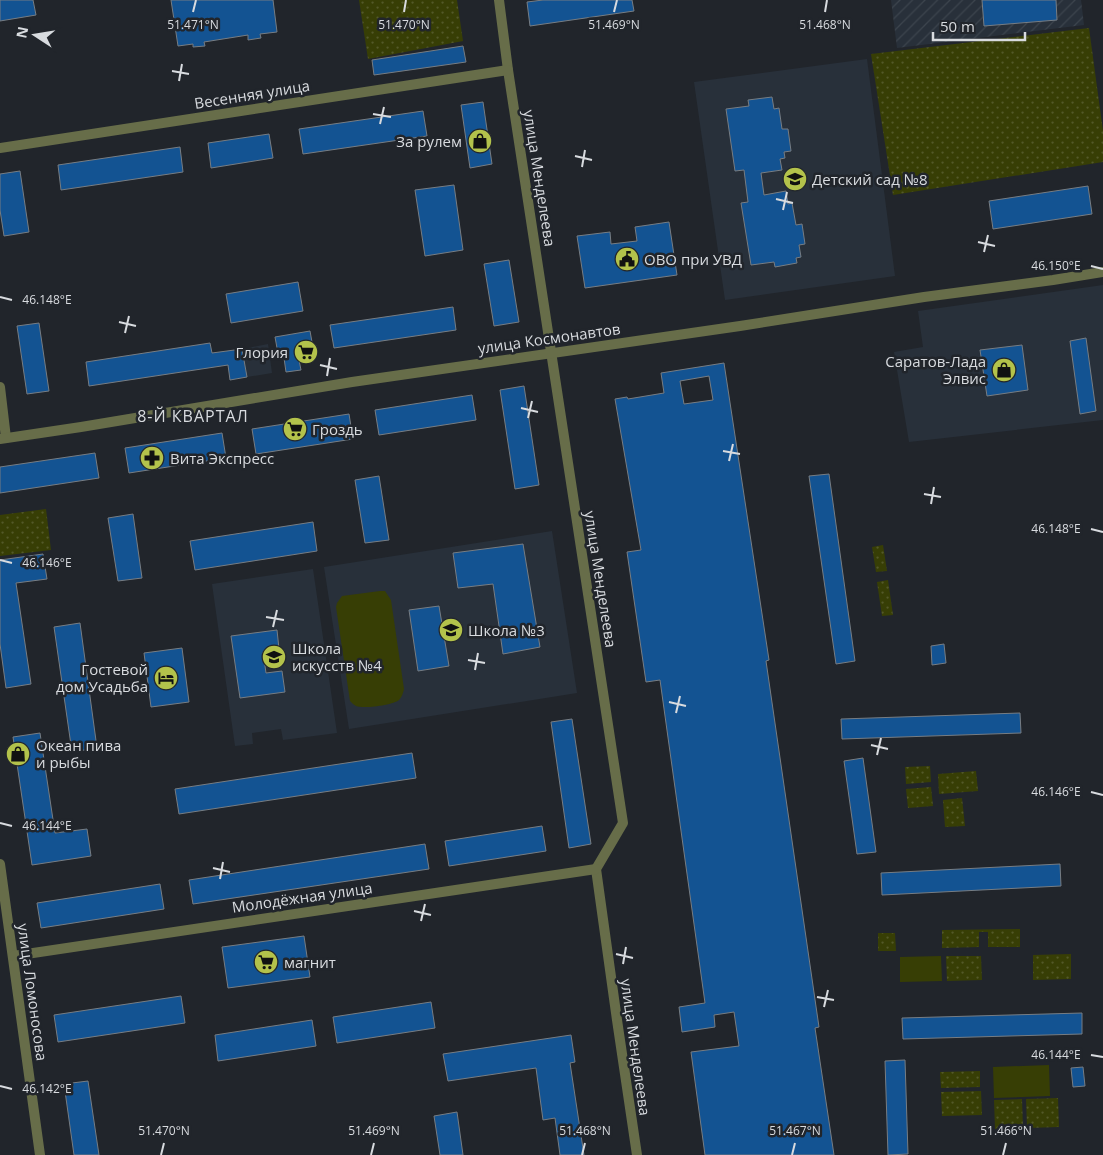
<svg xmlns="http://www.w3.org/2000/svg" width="1103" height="1155" font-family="'Open Sans',sans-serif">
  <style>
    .built { fill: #28303a }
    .industrial { fill: url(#industrial-furrows) }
    .green { fill: url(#green-dots) }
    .pitch { fill: #373e05 }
    .building { fill: #135392; stroke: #777d83; fill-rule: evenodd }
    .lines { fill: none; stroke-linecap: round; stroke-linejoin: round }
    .minor { stroke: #676d49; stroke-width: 10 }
    .tertiary { stroke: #676d49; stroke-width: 10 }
    .ticks { fill: none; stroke: #d8dbdf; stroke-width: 2 }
    .labels { text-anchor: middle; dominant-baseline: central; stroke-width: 5; stroke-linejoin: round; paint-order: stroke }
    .street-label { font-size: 15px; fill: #d8dbdf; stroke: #21252b }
    .poi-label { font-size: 15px; fill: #d8dbdf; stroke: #21252b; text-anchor: start }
    .neighbourhood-label { font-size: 16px; letter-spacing: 1px; fill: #d8dbdf; stroke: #21252b }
    .ticks-label { font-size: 12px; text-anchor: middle; fill: #d8dbdf; stroke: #21252b; stroke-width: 5; stroke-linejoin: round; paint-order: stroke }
  </style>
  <defs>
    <pattern id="industrial-furrows" width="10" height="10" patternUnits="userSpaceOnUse" patternTransform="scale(1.25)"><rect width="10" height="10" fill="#28303a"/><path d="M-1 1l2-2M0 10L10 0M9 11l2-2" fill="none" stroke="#3c444d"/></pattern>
    <pattern id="green-dots" width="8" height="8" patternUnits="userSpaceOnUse" patternTransform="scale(1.25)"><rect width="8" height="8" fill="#373e05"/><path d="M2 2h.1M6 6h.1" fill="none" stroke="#535929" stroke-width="1.8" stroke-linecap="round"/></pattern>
  </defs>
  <rect width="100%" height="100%" fill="#21252b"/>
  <g class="built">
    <polygon points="867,59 895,276 725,300 694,82"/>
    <polygon points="1103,285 1103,420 909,442 894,352 923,347 918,311"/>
    <polygon points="268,344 272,373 247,377 242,349"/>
    <polygon points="552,531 577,693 349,729 324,567"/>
    <polygon points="313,569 337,733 283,740 281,729 252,733 253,744 235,746 212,584"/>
  </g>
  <polygon class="industrial" points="891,0 1081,0 1084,25 897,48"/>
  <g class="green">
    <polygon points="359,0 457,0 463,41 368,59"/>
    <polygon points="1089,28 1103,131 1103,162 893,195 871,54"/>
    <polygon points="46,509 51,550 0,556 0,515"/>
    <polygon points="883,545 887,571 876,572 872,547"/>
    <polygon points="888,580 893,615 882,616 877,582"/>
    <polygon points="930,766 931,782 906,784 905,767"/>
    <polygon points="976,771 978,791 939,794 938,774"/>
    <polygon points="931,787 933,806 908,808 906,789"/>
    <polygon points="962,798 965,826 945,827 943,800"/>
    <polygon points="1020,929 1020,947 988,947 988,932 979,932 979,947 942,948 942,930"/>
    <polygon points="878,933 895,933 896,951 878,951"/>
    <polygon points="1071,954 1071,979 1033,980 1033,955"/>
    <polygon points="946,956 981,956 982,980 947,981"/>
    <polygon points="980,1071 980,1087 941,1088 940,1072"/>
    <polygon points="981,1091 982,1115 942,1116 941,1092"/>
    <polygon points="1058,1098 1059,1127 1027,1128 1026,1099"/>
    <polygon points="1022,1099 1023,1128 995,1129 994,1100"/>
  </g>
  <g class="pitch">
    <path d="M380,591h5l6,9 13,89c-1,4 -2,8 -5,11 -6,5 -35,9 -43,6 -2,-1 -4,-3 -6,-5l-14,-94 1,-4 5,-7z"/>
    <polygon points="941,956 942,981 900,982 900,957"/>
    <polygon points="1049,1065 1050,1096 994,1098 993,1067"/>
  </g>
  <g class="building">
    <polygon points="0,0 33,0 36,15 0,21"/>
    <polygon points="171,0 273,0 277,32 260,34 261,38 248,40 248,35 204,42 205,46 193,47 193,44 178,46"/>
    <polygon points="543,0 632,0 634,11 530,26 527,2"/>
    <polygon points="982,0 1056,0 1057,20 984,26"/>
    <polygon points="463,46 466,62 374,75 372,60"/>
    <polygon points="772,97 774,109 779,108 782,129 788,129 791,151 784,152 785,158 780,159 782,170 761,173 764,195 786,191 788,204 792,203 796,225 802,224 805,244 799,245 801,257 796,258 797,263 775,267 774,262 751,265 741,203 748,202 744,170 735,171 726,109 749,106 748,100"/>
    <polygon points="483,102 492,164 470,168 461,105"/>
    <polygon points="423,111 427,136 303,154 299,129"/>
    <polygon points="269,134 273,158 211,168 208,143"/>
    <polygon points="180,147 183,172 61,190 58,165"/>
    <polygon points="20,171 29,232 4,236 0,210 0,174"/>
    <polygon points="454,185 463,250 425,256 415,190"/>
    <polygon points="1088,186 1092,214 993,229 989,201"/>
    <polygon points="669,222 677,275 585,288 577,236 610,232 611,244 637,241 635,227"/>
    <polygon points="509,260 519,322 494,326 484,264"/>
    <polygon points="298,282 303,311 231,323 226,294"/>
    <polygon points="453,307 456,330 334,348 330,325"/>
    <polygon points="39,323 49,391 27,394 17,326"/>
    <polygon points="310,331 314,353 298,355 301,370 286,372 284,358 279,359 275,337"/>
    <polygon points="1086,338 1096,411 1080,414 1070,341"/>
    <polygon points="210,343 212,353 242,349 247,377 230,380 228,365 89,386 86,362"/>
    <polygon points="1022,345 1028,390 987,396 980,350"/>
    <path d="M724,363l45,297 -3,1 53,366 -4,1 19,127h-129l-14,-103 48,-6 -5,-34 -20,3 1,12 -33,5 -3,-25 26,-4 -45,-323 -14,2 -19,-130 14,-2 -26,-151 12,-2 1,2 36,-6 -3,-20zM709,376l4,24 -29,4 -4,-23z"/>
    <polygon points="524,386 539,485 515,489 500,390"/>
    <polygon points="472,395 476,420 379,435 375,410"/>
    <polygon points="349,414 353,439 256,454 252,429"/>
    <polygon points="222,433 226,458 129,473 125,448"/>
    <polygon points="95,453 99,478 0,493 0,467"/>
    <polygon points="829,474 855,661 836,664 809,476"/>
    <polygon points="379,476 389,540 365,543 355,480"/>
    <polygon points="133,514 142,578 118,581 108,518"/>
    <polygon points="313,522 317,551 195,570 190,541"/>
    <polygon points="523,544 540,647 503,654 493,584 458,588 453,553"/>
    <polygon points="43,554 47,579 16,583 31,684 6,688 0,644 0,560"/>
    <polygon points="439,606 449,666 418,671 409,610"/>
    <polygon points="80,623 97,748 72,752 54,627"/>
    <polygon points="277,630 279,649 263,652 266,673 282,671 285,692 240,698 231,636"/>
    <polygon points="944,644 946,663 932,665 931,646"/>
    <polygon points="182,648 189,702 151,707 144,653"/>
    <polygon points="1020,713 1021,733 842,739 841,719"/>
    <polygon points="572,719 591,844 569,848 551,722"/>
    <polygon points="40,733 55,833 87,829 91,856 32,865 13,737"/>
    <polygon points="412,753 416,778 179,814 175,789"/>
    <polygon points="863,758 876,852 857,854 844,761"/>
    <polygon points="542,826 546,851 449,866 445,841"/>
    <polygon points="425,844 429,869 193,904 189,880"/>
    <polygon points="1060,864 1061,886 882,895 881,873"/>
    <polygon points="160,884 164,909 41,928 37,903"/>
    <polygon points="304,936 310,977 228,988 222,947"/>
    <polygon points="181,996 185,1023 58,1042 54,1015"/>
    <polygon points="431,1002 435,1028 337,1043 333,1017"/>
    <polygon points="1082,1013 1082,1034 903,1039 902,1018"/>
    <polygon points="312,1020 316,1046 218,1061 215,1035"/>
    <polygon points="571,1035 575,1062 570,1063 584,1155 560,1155 555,1118 543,1120 536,1068 448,1081 443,1054"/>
    <polygon points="905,1060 908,1154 888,1155 885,1061"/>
    <polygon points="1083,1067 1085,1086 1073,1087 1071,1068"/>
    <polygon points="88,1081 99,1155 74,1155 64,1084"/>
    <polygon points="457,1112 463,1155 440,1155 434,1116"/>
  </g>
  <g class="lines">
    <g class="minor">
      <polyline points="499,0 508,70 623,823 596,869 617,1020 637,1155"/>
      <polyline points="0,148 508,70"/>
      <polyline points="0,387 6,438"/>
      <polyline points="0,864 40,1155"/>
      <polyline points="13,956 596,869"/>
    </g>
    <polyline class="tertiary" points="0,439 81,427 352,382 740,326 924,297 1053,280 1103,272"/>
  </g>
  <path class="ticks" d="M193,12l3,-12M404,12l2,-12M614,12l3,-12M825,12l2,-12M172,71l17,3M179,81l3,-17M373,114l18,3M380,124l4,-17M575,156l17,4M582,167l3,-17M776,199l17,4M783,210l4,-18M978,242l17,4M984,252l4,-17M1091,266l12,3M0,297l12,3M119,322l17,4M125,333l4,-17M320,365l17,4M327,376l3,-18M521,408l17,4M528,418l4,-17M723,451l17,3M729,461l4,-17M924,494l17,3M931,504l3,-17M1091,529l12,3M0,560l12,3M266,617l18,3M273,627l4,-17M468,660l17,3M475,670l3,-17M669,702l17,4M676,713l4,-17M871,745l17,4M877,755l4,-17M1091,792l12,3M0,823l12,3M213,868l17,4M220,879l3,-17M414,911l17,4M421,921l4,-17M616,954l17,4M623,964l3,-17M817,997l17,3M824,1007l4,-17M1091,1055l12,2M0,1086l12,3M161,1155l3,-12M371,1155l3,-12M582,1155l3,-12M792,1155l3,-12M1003,1155l3,-12"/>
  <defs>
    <g id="shop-disc" transform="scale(1.25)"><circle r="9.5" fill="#b3c24b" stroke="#21252b"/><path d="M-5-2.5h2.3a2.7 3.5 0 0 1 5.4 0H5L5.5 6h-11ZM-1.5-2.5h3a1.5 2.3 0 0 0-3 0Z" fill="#111"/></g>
    <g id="school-disc" transform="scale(1.25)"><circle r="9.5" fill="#b3c24b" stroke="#21252b"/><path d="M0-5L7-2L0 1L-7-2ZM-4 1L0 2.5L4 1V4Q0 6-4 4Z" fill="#111"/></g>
    <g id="civic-disc" transform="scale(1.25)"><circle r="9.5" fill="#b3c24b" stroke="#21252b"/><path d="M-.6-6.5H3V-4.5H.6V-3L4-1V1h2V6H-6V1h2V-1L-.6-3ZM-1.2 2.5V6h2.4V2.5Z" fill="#111"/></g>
    <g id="supermarket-disc" transform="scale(1.25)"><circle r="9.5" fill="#b3c24b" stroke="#21252b"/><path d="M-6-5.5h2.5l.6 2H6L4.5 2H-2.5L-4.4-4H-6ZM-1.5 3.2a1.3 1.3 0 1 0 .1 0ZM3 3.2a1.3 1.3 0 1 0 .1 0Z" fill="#111"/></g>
    <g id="pharmacy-disc" transform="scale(1.25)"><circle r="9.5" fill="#b3c24b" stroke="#21252b"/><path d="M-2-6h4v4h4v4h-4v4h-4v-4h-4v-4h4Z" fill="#111"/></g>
    <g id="hotel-disc" transform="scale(1.25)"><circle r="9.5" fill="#b3c24b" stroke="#21252b"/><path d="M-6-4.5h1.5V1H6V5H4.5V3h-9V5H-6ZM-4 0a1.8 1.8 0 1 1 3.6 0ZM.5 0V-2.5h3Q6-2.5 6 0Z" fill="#111"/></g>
  </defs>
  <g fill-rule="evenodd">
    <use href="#shop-disc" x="480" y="141"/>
    <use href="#school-disc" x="795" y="179"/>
    <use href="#civic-disc" x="627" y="259"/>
    <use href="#supermarket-disc" x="306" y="352"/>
    <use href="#shop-disc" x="1004" y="370"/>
    <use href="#supermarket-disc" x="295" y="429"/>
    <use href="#pharmacy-disc" x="152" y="458"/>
    <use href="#school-disc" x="451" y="630"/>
    <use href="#school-disc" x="274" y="657"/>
    <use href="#hotel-disc" x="166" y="678"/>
    <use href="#shop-disc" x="18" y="754"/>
    <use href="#supermarket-disc" x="266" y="962"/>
  </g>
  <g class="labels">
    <g class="street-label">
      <text transform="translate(252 94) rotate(-9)">Весенняя улица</text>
      <text transform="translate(540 178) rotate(81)">улица Менделеева</text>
      <text transform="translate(549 338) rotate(-8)">улица Космонавтов</text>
      <text transform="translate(601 579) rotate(81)">улица Менделеева</text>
      <text transform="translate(302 897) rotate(-8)">Молодёжная улица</text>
      <text transform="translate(33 992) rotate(82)">улица Ломоносова</text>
      <text transform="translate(636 1047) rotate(82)">улица Менделеева</text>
    </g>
    <g class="poi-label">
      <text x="462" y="141" text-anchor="end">За рулем</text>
      <text x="812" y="179">Детский сад №8</text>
      <text x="644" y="259">ОВО при УВД</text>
      <text x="288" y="352" text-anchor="end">Глория</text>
      <text x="986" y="361" text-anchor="end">Саратов-Лада<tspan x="986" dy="17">Элвис</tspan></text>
      <text x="312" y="429">Гроздь</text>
      <text x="170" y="458">Вита Экспресс</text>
      <text x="468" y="630">Школа №3</text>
      <text x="292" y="648">Школа<tspan x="292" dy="17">искусств №4</tspan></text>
      <text x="148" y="669" text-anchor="end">Гостевой<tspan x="148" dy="17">дом Усадьба</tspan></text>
      <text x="36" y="745">Океан пива<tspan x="36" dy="17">и рыбы</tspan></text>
      <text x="284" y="962">магнит</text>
    </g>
    <g class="neighbourhood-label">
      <text x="193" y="416">8-Й КВАРТАЛ</text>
    </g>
  </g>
  <g class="ticks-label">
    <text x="193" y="29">51.471°N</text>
    <text x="404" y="29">51.470°N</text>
    <text x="614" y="29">51.469°N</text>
    <text x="825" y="29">51.468°N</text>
    <text x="1056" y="270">46.150°E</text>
    <text x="47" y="304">46.148°E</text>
    <text x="1056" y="533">46.148°E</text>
    <text x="47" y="567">46.146°E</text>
    <text x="1056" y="796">46.146°E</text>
    <text x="47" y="830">46.144°E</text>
    <text x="1056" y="1059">46.144°E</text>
    <text x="47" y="1093">46.142°E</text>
    <text x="164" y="1135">51.470°N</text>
    <text x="374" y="1135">51.469°N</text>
    <text x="585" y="1135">51.468°N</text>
    <text x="795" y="1135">51.467°N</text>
    <text x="1006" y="1135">51.466°N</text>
  </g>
  <g transform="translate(35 35) rotate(282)" stroke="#21252b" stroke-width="4" paint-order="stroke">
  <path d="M0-4L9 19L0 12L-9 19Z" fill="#d8dbdf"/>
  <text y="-8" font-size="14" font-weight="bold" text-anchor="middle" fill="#d8dbdf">N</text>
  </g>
  <path d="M933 32v8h92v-8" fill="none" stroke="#d8dbdf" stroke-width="2.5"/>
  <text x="940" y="32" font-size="15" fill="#d8dbdf" stroke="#21252b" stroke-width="4" paint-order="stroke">50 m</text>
</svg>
